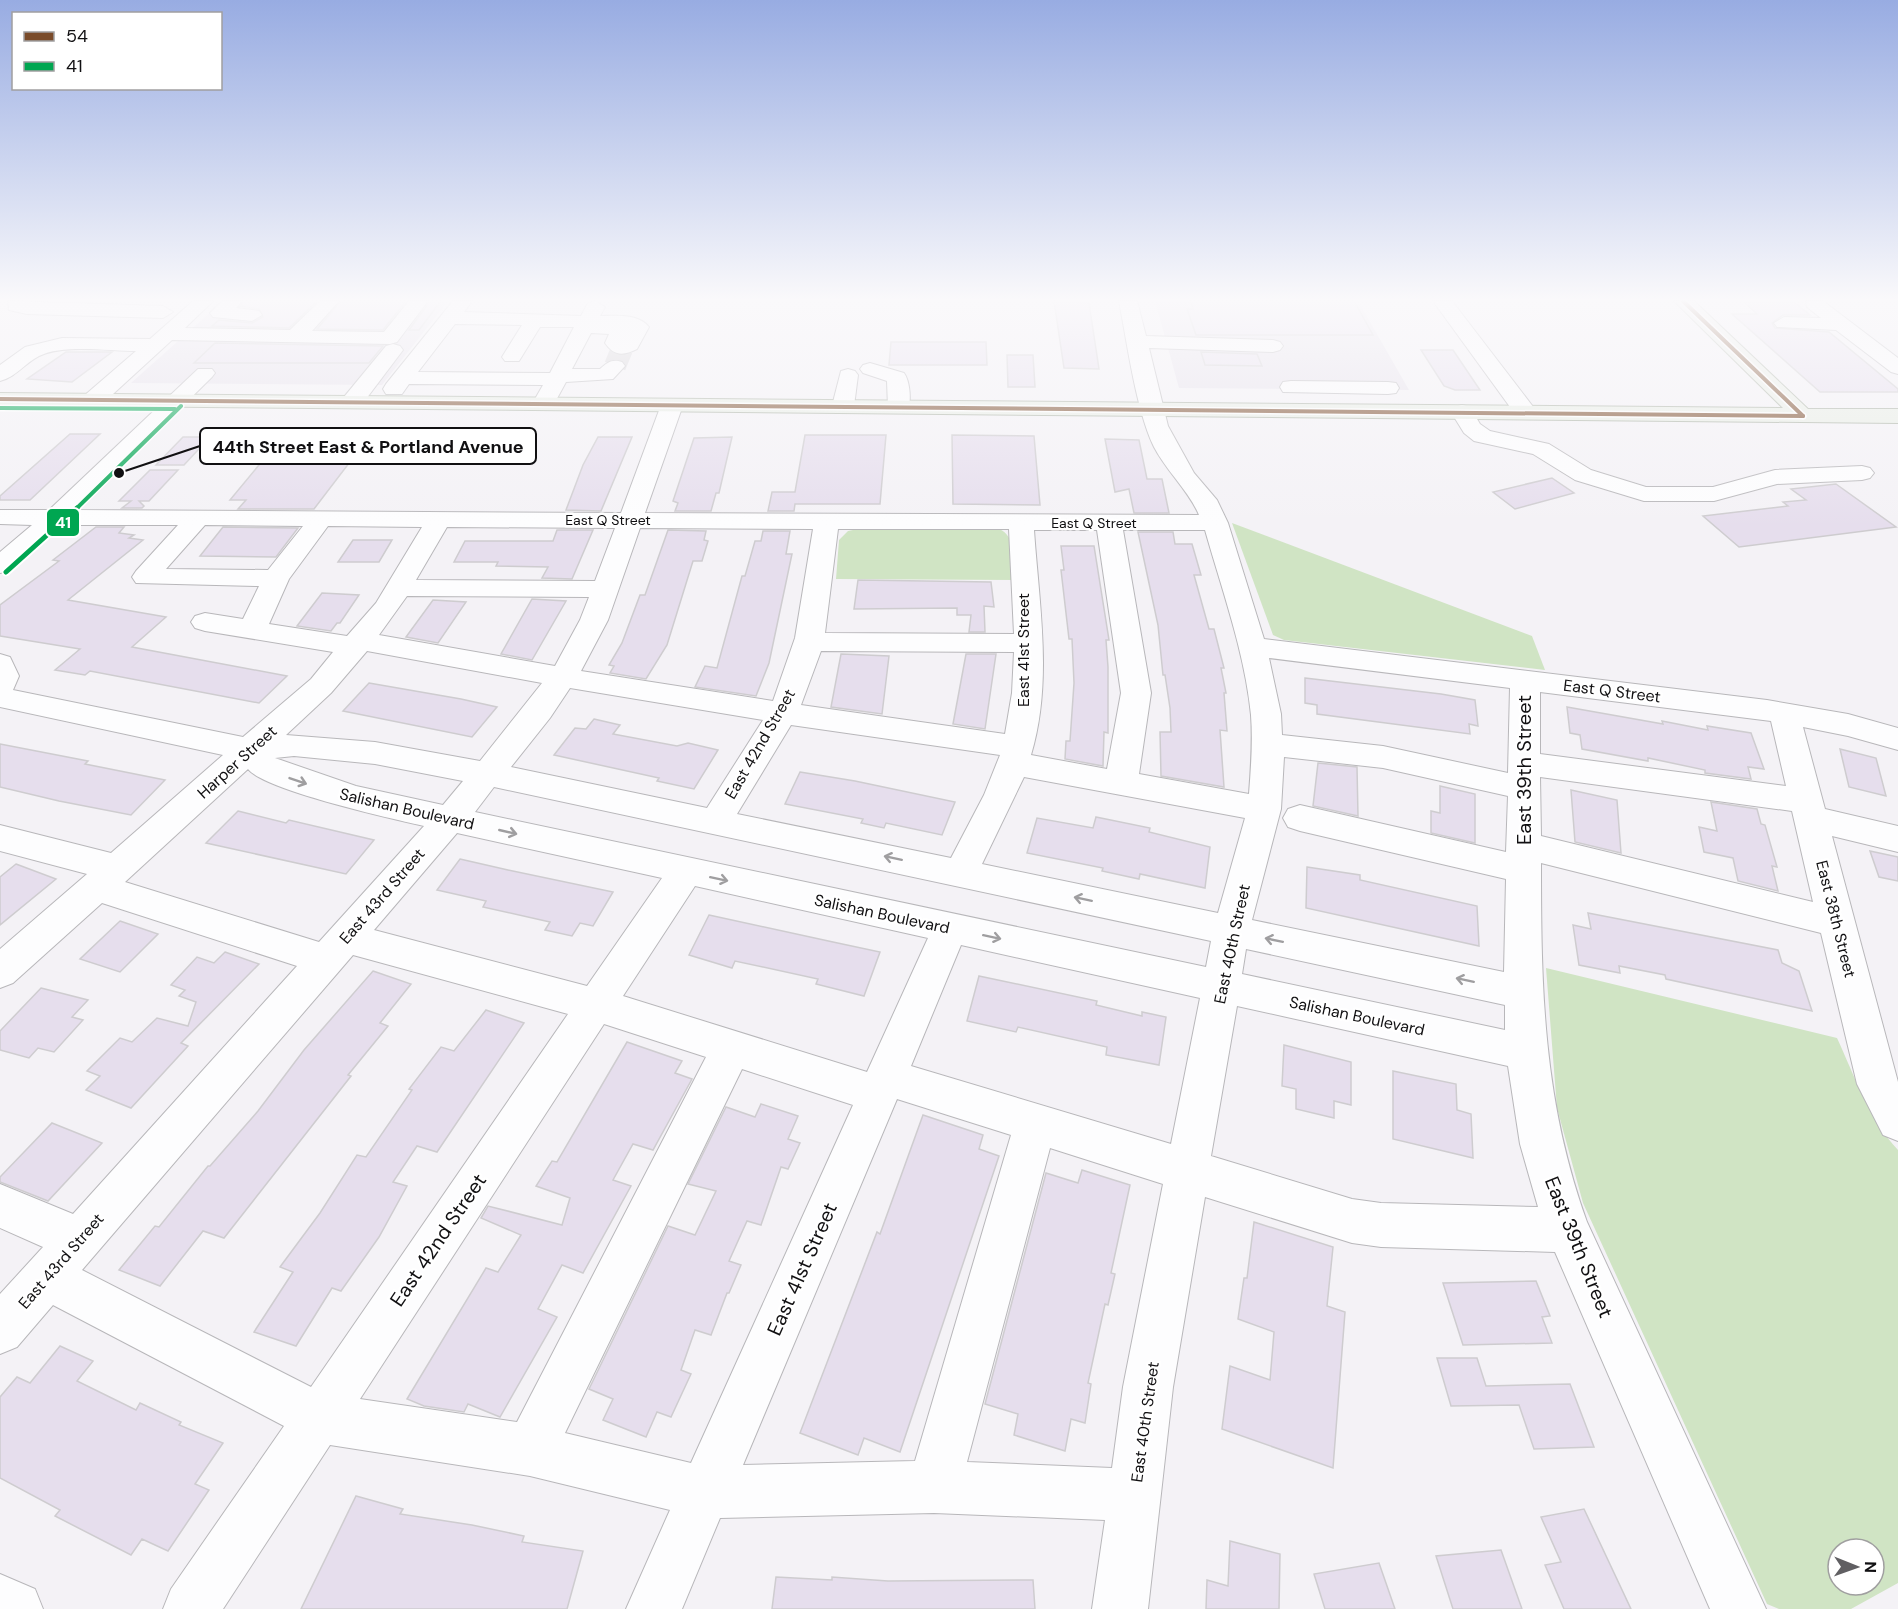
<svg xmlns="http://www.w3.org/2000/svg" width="1898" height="1609" font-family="'DM Sans',sans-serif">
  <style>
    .built { fill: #e6e1eb }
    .green { fill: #d0e4c4; fill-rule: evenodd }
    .building { fill: #e6deed; stroke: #cecccf; stroke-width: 1.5 }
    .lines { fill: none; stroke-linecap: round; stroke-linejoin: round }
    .minor-tunnel { stroke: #d2d0d4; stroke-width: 22; stroke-dasharray: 22 10; stroke-linecap: butt }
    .minor-casing { stroke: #b8b7ba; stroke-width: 2 }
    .major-casing { stroke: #aab2a4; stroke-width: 2 }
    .minor { fill: #fdfdfe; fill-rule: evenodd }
    .major { fill: #e9eee6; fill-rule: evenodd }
    .bus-1-casing { stroke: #fff; stroke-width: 7 }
    .bus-2-far1-casing { stroke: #fff; stroke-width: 7 }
    .bus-2-casing { stroke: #fff; stroke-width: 9 }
    .bus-1 { stroke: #7a4b2a; stroke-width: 4 }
    .bus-2-far1 { stroke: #00a651; stroke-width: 4 }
    .bus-2 { stroke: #00a651; stroke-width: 5 }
    .oneway { stroke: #9f9ea0 }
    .labels { text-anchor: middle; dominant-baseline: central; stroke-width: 5; stroke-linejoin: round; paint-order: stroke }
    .far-street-label { font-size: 14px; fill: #111012; stroke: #fff }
    .street-label { font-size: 16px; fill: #111012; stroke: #fff }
    .near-street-label { font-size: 20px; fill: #111012; stroke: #fff }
    .leader { fill: none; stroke: #111012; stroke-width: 2 }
    .callout-dot { fill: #111012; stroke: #fff; stroke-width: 2 }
    .callout { fill: #fff; stroke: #111012; stroke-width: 2 }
    .callout-label { font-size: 18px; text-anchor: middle; font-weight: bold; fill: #111012 }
    .line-badge { stroke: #fff; stroke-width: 2 }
    .badge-label { font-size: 16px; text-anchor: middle; font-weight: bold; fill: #fff }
  </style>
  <rect width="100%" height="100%" fill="#f4f2f6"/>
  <g class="built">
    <polygon points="223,301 448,301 382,385 131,383"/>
    <polygon points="1155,301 1358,301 1409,390 1179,388"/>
  </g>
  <g class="green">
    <polygon points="1232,523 1532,636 1545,670 1284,640 1273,635"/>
    <path d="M858,529h141c18,7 15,35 17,51l-180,-1 3,-39 9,-9z"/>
    <path d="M1546,968l291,70c18,39 32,81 61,112v433l-47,26h-72l-12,-5 -184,-401 -26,-95zM1838,1549h36v36h-36z"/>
  </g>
  <g class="building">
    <polygon points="244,301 317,301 289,328 212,326 219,320 252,323 263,317 259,309 240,306"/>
    <polygon points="341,301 406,301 383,330 317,329"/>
    <polygon points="430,301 441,301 419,330 409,330"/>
    <polygon points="1054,301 1089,303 1099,369 1064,368"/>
    <polygon points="1191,301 1354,301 1373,335 1196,335 1187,309 1193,309"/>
    <polygon points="1744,302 1794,302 1810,315 1783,315 1772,323 1775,328 1829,332 1898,389 1898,392 1820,392 1732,314 1757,314"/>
    <polygon points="891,342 986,342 987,365 889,365"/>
    <polygon points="215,343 383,346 369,363 194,363"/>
    <polygon points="1421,350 1453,350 1480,390 1455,390 1444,386"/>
    <polygon points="66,352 112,352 72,382 27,379"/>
    <polygon points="1201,352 1257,354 1262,366 1205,365"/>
    <polygon points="1007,355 1033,355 1035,387 1008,387"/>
    <polygon points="70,434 100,434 30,500 0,500 0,496"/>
    <polygon points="805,435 886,435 880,504 795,504 794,511 768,511 772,492 795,492"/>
    <polygon points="952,435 1034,436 1040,505 953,504"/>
    <polygon points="283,436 343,437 369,437 314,509 238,509 246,500 230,500"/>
    <polygon points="183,437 210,437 184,465 156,465"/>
    <polygon points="598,437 632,437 601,511 566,510 583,465"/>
    <polygon points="732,437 719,493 716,493 711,511 675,511 678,503 673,501 694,438"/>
    <polygon points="1105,439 1139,440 1147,479 1162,479 1169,513 1134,513 1129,489 1115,492"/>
    <polygon points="150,470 178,470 149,501 139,501 144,506 142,508 122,508 131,501 119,501"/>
    <polygon points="1552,478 1574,493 1515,509 1493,492"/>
    <polygon points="1836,484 1896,527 1739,547 1703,516 1788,506 1783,502 1806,500 1791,489"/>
    <polygon points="96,527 124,527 119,533 134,535 129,538 143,540 68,600 166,617 132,647 287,676 259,703 90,671 85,675 55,670 80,649 0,636 0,605 59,561 53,560"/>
    <polygon points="223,527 298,528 276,557 200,556"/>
    <polygon points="557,530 593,530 572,579 542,578 548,567 496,566 498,562 454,562 465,541 553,541"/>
    <polygon points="668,530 706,531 704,540 708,541 702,561 693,561 667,645 646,679 610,673 614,666 609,665 622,643 640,595 645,595"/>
    <polygon points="763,531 790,531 786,554 792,554 769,663 756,696 695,687 705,666 717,668 742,576 745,576 755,541 761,541"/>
    <polygon points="1138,532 1173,532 1175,544 1192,544 1201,575 1194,575 1209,629 1214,629 1224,668 1221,668 1226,693 1224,693 1227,731 1220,730 1224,787 1161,776 1160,732 1171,732 1170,708 1165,675 1163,675 1158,625"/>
    <polygon points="353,540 392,540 379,562 338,562"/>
    <polygon points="1061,546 1094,546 1109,640 1106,640 1108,667 1108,733 1104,732 1103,766 1065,759 1066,741 1070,741 1074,683 1072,639 1069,639 1061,570 1064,570"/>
    <polygon points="858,580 991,582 994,607 984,606 985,632 969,632 971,615 957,615 957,608 854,609"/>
    <polygon points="322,593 359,595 340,623 337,623 331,631 297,626"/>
    <polygon points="532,599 566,601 532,660 501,654"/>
    <polygon points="433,600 466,602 438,643 406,637"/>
    <polygon points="841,654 889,656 882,714 831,707"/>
    <polygon points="966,654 996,654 985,729 953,724"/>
    <polygon points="1305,678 1441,694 1475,700 1478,726 1469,724 1470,734 1317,714 1317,705 1305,703"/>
    <polygon points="369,683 461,699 497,707 472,737 343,711"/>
    <polygon points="1567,707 1663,724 1662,721 1708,730 1707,726 1751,733 1764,769 1748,767 1751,779 1705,773 1705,770 1648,758 1648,761 1582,749 1580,735 1570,733"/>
    <polygon points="594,719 620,725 613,734 677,746 688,743 718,750 694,789 657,781 659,778 554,755 575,728 586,729"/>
    <polygon points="0,744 88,761 85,764 165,780 131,815 59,801 0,787"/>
    <polygon points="1840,749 1876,758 1886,796 1849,787"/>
    <polygon points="1318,763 1357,767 1358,816 1313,806"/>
    <polygon points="800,772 855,781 955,802 942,835 886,823 884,828 861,823 863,819 785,804"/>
    <polygon points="1440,786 1475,794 1475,843 1431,833 1431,811 1440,813"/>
    <polygon points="1571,790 1617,800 1621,853 1575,842"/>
    <polygon points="1711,802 1757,809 1761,824 1765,825 1777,867 1772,866 1778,891 1738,881 1733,858 1704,852 1699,827 1717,831"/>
    <polygon points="238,811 286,823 289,820 374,840 346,874 206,843"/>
    <polygon points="1096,817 1150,828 1149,832 1210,847 1205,888 1140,874 1139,879 1102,871 1103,868 1027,853 1037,818 1093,828"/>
    <polygon points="1870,851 1898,857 1898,881 1879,877"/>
    <polygon points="460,859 508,870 613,892 593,926 580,923 572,936 545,930 550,922 483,907 486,901 437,890"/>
    <polygon points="16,864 56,879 0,925 0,877"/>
    <polygon points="1307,867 1360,875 1360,880 1477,906 1479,946 1306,908"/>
    <polygon points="1588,913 1778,950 1782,963 1799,971 1812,1011 1666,979 1665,975 1619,966 1620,973 1579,965 1573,925 1591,929"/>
    <polygon points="709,915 833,942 880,952 864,996 816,984 818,979 735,961 732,968 689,955"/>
    <polygon points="120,921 158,934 120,972 80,959"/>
    <polygon points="225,952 259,964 181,1043 188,1046 131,1108 86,1090 100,1076 87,1071 120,1038 132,1042 157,1018 188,1026 196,1002 179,996 185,990 171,985 197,957 214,963"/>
    <polygon points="373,971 411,984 380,1023 388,1026 348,1075 351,1076 224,1238 203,1231 160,1286 119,1270 155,1226 159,1227 208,1166 210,1166 258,1111 304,1050"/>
    <polygon points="979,976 1097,1001 1096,1005 1142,1016 1142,1012 1166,1017 1159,1065 1106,1055 1107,1047 1018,1027 1016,1032 967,1021"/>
    <polygon points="41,988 88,1000 72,1017 83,1020 54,1052 38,1048 29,1058 0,1050 0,1031"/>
    <polygon points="486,1010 524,1023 437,1152 417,1146 393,1182 407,1186 379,1237 341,1291 332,1288 296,1346 254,1332 293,1272 280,1267 320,1213 357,1155 366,1157 412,1090 409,1089 441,1047 454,1051"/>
    <polygon points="627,1042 682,1061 675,1073 692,1079 653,1150 633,1144 613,1180 631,1186 583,1273 562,1265 538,1309 557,1317 500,1417 468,1404 464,1412 424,1406 407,1399 486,1268 498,1272 521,1235 481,1218 488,1206 562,1225 570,1198 536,1186 552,1161 557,1162"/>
    <polygon points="1284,1045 1351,1062 1351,1105 1334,1101 1334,1118 1296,1109 1296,1089 1282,1086"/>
    <polygon points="1393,1071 1456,1084 1457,1110 1471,1114 1473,1158 1393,1139"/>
    <polygon points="761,1104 798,1116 788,1139 800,1143 788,1169 781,1167 761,1225 747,1221 729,1261 741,1265 729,1293 727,1293 711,1335 695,1330 681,1370 691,1374 671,1417 657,1412 646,1437 603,1420 613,1399 589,1389 668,1226 695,1235 716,1191 688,1184 726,1107 755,1117"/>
    <polygon points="923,1115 983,1135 979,1149 999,1156 900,1452 864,1438 858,1455 800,1433 877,1232 880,1234"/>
    <polygon points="52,1123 102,1143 48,1201 0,1182 0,1177"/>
    <polygon points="1082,1170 1130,1185 1111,1273 1115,1274 1108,1305 1105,1304 1088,1383 1091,1384 1085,1423 1071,1419 1065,1451 1014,1435 1018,1414 985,1404 1046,1173 1078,1183"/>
    <polygon points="1254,1222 1333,1247 1327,1306 1345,1312 1333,1468 1222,1429 1230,1366 1270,1380 1274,1332 1238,1319 1244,1278 1247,1278"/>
    <polygon points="1536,1281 1550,1316 1542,1317 1552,1343 1463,1345 1443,1283"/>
    <polygon points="60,1346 93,1361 77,1381 136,1410 140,1403 181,1422 179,1425 223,1443 195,1484 209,1490 168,1551 142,1539 131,1555 55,1516 60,1510 0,1478 0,1397 17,1377 30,1383"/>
    <polygon points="1437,1358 1477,1358 1486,1386 1570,1384 1594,1447 1534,1449 1519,1405 1451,1406"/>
    <polygon points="356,1496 403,1509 400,1514 472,1525 524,1536 522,1542 583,1551 567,1609 301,1609"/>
    <polygon points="1584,1509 1631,1609 1564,1609 1545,1565 1561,1562 1541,1517"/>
    <polygon points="1230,1541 1280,1554 1279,1609 1206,1609 1207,1580 1228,1586"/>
    <polygon points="1501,1550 1522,1609 1453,1609 1436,1556"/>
    <polygon points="1379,1563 1395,1609 1325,1609 1314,1574"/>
    <polygon points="776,1577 832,1580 832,1577 888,1581 1033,1580 1035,1609 772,1609"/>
  </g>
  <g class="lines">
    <polyline class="minor-tunnel" points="615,366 622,349"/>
    <g class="minor-casing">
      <g id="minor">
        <polygon points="8,301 163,306 173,312 163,318 27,314 9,310"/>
        <path d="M193,301h20l-28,27 105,2 30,-29h19l-27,30 72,1 25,-31h19l-31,41 -7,2 -218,-4 -71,65h-16l-3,-5 3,-5 51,-44c-27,0 -74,-7 -97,5 -14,7 -23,21 -39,25v-16l25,-18 37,-9 88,1z"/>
        <polygon points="222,301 242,301 236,308 259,311 262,315 252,321 213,317 210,313"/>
        <path d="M453,301h19l-8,11 117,4 7,-13 7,-2 10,6 -5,9c15,0 38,-3 49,11l-12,22c-14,7 -23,7 -32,-6l4,-9 -18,-1 -19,36h28c8,-7 12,-10 22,-7l3,4 -12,13 -47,3 -12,22h-16l-3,-5 8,-14 -134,-1 -7,10h-16l-3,-5 3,-5zM455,324l67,1 -20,32 3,4h14l21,-34h34l-24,46 -132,-1z"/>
        <path d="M1119,301h18l9,35 127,4 7,2 3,4 -3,4 -7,2 -124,-4 19,78 26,47 23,27 11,23 36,116 503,61 81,14 50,14v22l-50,-14 -45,-9 22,82 73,17v26l-66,-16 66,246v59l-15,-6 -26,-51 -36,-151 -280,-70c0,127 2,237 46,359l179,387h-56l-155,-357 -174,-5 -29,-4 -147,-46 -32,190 -25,222h-56l13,-89 -171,-7 -214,5 -38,91h-56l44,-99 -140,-34 -200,-31 -107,164h-60l8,-20 113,-163 -231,-121 -36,42 -17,7v-60l43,-47 -43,-19v-44l73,30 224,-248 -195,-63 -89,80 -13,5v-39l87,-75 -87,-23v-26l111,28 112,-98 -223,-48v-53l10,3 9,19 -6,14 230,47 68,-58 22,-27 -128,-21 -10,-3 -4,-6 4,-6 10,-3 38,6 16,-33 -123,-3 -4,-6 4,-6 42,-46h-116l-53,46 -9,2v-21l32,-27 -32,-1v-14h49l149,-141h14l3,4 -3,4 -135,133 544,3 40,-108 3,-5h16l3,5 -38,108 554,2c-10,-24 -32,-43 -45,-68 -18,-37 -27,-105 -35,-146zM205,525l98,1 -35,44 -102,-1zM328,526l94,1 -46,76 -29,33 -78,-12 20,-45zM447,527l168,1 -20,53 -179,-1zM640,528l173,1 -18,109 -22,63 -192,-30 27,-51zM838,529h171l5,105 -189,-1zM1034,530h63l24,163 -14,76 -76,-14c22,-73 8,-151 3,-225zM1123,530h82c17,60 40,123 46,185 2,27 0,53 -2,79l-110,-20 12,-81zM407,596l182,1 -9,23 -25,46 -176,-31zM367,651l175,32 -62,78 -105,-19 -89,-7 45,-42zM821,651l193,1 -2,41 -7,41 -204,-29zM1269,658l241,30 -2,85 -125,-27 -101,-11 -1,-21zM570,688l193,32 -56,88 -196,-41 39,-49zM1540,692l231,29 15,65 -246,-32zM791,725l209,30 -16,40 -33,63 -214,-44zM294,756l81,8 88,17 -20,24 -87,-19 -81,-28zM1284,757l99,11 125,28 -2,56 -206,-47 -12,4 -5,9 5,9 12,4 206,48 -2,93 -252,-52 29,-111zM248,769c16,21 145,50 176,57l-105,116 -194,-60zM1024,777l221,41 -27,95 -236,-49zM1540,777l252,34 21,91 -272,-66zM494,787l717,154 -5,26 -731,-155zM457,833l205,45 -75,108 -213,-56zM695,886l233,52 -61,134 -244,-76zM961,945l239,53 -29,146 -260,-78zM1246,949l259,56v25l-263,-56zM353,955l215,59 -257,373 -229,-117zM1237,1006l271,60 12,78 18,63 -157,-4 -29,-4 -141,-43zM604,1024l102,33 -189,365 -157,-23zM742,1069l111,36 -162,358 -126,-30zM897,1099l114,36 -96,326 -172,4zM1050,1148l113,36 -40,203 -11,81 -145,-6z"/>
        <polygon points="1433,301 1452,301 1534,408 1537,413 1534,418 1518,418"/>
        <polygon points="1806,301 1823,301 1898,358 1898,374 1891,372 1836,330 1777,327 1774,323 1784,317 1821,318 1807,307"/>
        <polygon points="393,344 400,346 403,350 360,407 344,407 341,402 344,397 386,346"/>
        <path d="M870,363l34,10c6,8 8,30 3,39h-16l-3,-5 -1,-26 -24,-8 -3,-4 3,-4z"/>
        <polygon points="848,369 855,371 858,375 854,406 851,411 835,411 832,406 841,371"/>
        <polygon points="1291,381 1388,382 1396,383 1399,388 1396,393 1388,394 1283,392 1280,387 1283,382"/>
        <polygon points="1462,405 1470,407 1480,424 1490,431 1549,444 1591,470 1646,487 1713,487 1775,470 1862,466 1870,468 1874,473 1870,478 1862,480 1777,484 1714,501 1644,501 1575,480 1533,454 1474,441 1464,433 1451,412 1454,407"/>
        <polygon points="0,1574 35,1589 43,1609 0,1609"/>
      </g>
    </g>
    <g class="major-casing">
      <polygon id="major" points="1674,301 1694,301 1808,409 1898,409 1898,423 0,405 0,393 1783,408"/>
    </g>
    <use href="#minor" class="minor"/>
    <use href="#major" class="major"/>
    <g class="bus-1-casing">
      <g id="bus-1">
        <polyline points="1683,301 1803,416"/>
        <polyline points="0,399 1803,416"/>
      </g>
    </g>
    <g class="bus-2-far1-casing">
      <g id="bus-2-far1">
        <polyline points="0,408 175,409"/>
        <polyline points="75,510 181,406"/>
      </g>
    </g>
    <g class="bus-2-casing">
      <polyline id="bus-2" points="6,572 77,508"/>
    </g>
    <use href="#bus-1" class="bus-1"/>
    <use href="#bus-2-far1" class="bus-2-far1"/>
    <use href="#bus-2" class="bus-2"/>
  </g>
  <defs><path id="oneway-shaft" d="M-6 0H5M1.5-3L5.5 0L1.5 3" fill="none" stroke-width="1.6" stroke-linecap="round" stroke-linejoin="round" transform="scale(1.5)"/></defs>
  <g class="oneway">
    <use href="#oneway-shaft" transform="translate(298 781) rotate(19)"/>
    <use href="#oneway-shaft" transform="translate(508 832) rotate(13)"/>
    <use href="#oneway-shaft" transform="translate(893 858) rotate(-168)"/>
    <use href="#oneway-shaft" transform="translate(719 879) rotate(12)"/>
    <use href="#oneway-shaft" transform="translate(1083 899) rotate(-168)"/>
    <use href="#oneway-shaft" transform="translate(992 937) rotate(12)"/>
    <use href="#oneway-shaft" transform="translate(1274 940) rotate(-168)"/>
    <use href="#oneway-shaft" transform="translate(1465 980) rotate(-168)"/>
  </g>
  <linearGradient id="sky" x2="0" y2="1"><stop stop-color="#98ace2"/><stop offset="0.57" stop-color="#faf9fb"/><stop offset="1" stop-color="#faf9fb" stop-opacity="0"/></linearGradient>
  <rect width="1898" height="526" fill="url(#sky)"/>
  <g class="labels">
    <g class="far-street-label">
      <text x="608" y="520">East Q Street</text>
      <text x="1094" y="523">East Q Street</text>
    </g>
    <g class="street-label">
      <text transform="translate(1023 650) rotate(-90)">East 41st Street</text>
      <text transform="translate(1612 691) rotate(7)">East Q Street</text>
      <text transform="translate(760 744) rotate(-60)">East 42nd Street</text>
      <text transform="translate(237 762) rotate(-42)">Harper Street</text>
      <text transform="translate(407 809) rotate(13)">Salishan Boulevard</text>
      <text transform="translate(382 896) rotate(-49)">East 43rd Street</text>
      <text transform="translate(882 914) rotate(12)">Salishan Boulevard</text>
      <text transform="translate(1836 919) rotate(76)">East 38th Street</text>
      <text transform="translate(1232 944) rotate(-78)">East 40th Street</text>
      <text transform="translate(1357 1016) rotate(12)">Salishan Boulevard</text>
      <text transform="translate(61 1261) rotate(-49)">East 43rd Street</text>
      <text transform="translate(1145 1422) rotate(-82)">East 40th Street</text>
    </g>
    <g class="near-street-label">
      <text transform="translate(1524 770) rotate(-90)">East 39th Street</text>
      <text transform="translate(438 1240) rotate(-56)">East 42nd Street</text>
      <text transform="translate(1579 1247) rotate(68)">East 39th Street</text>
      <text transform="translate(802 1269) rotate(-66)">East 41st Street</text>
    </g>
  </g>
  <path class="leader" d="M119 473L200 446"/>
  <circle class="callout-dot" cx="119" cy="473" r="6"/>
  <rect class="callout" x="200" y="428" width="336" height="36" rx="6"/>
  <g class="callout-label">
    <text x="368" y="453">44th Street East &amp; Portland Avenue</text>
  </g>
  <rect class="line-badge" x="46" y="508" width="34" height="29" rx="6" fill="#00a651"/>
  <g class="badge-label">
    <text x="63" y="528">41</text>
  </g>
  <rect x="12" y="12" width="210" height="78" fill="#ffffff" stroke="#a09fa0" stroke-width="1.5"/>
  <rect x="24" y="32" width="30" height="9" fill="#7a4b2a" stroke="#a09fa0" stroke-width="1.5"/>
  <text x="66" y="42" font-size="18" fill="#111012">54</text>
  <rect x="24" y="62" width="30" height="9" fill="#00a651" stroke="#a09fa0" stroke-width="1.5"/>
  <text x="66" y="72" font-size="18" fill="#111012">41</text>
  <g transform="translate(1856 1567) rotate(91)"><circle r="28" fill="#ffffff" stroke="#a09fa0" stroke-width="1.5"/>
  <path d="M0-4.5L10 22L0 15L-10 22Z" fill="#605f62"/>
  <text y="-9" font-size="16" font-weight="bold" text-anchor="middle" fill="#111012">N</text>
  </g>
</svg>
